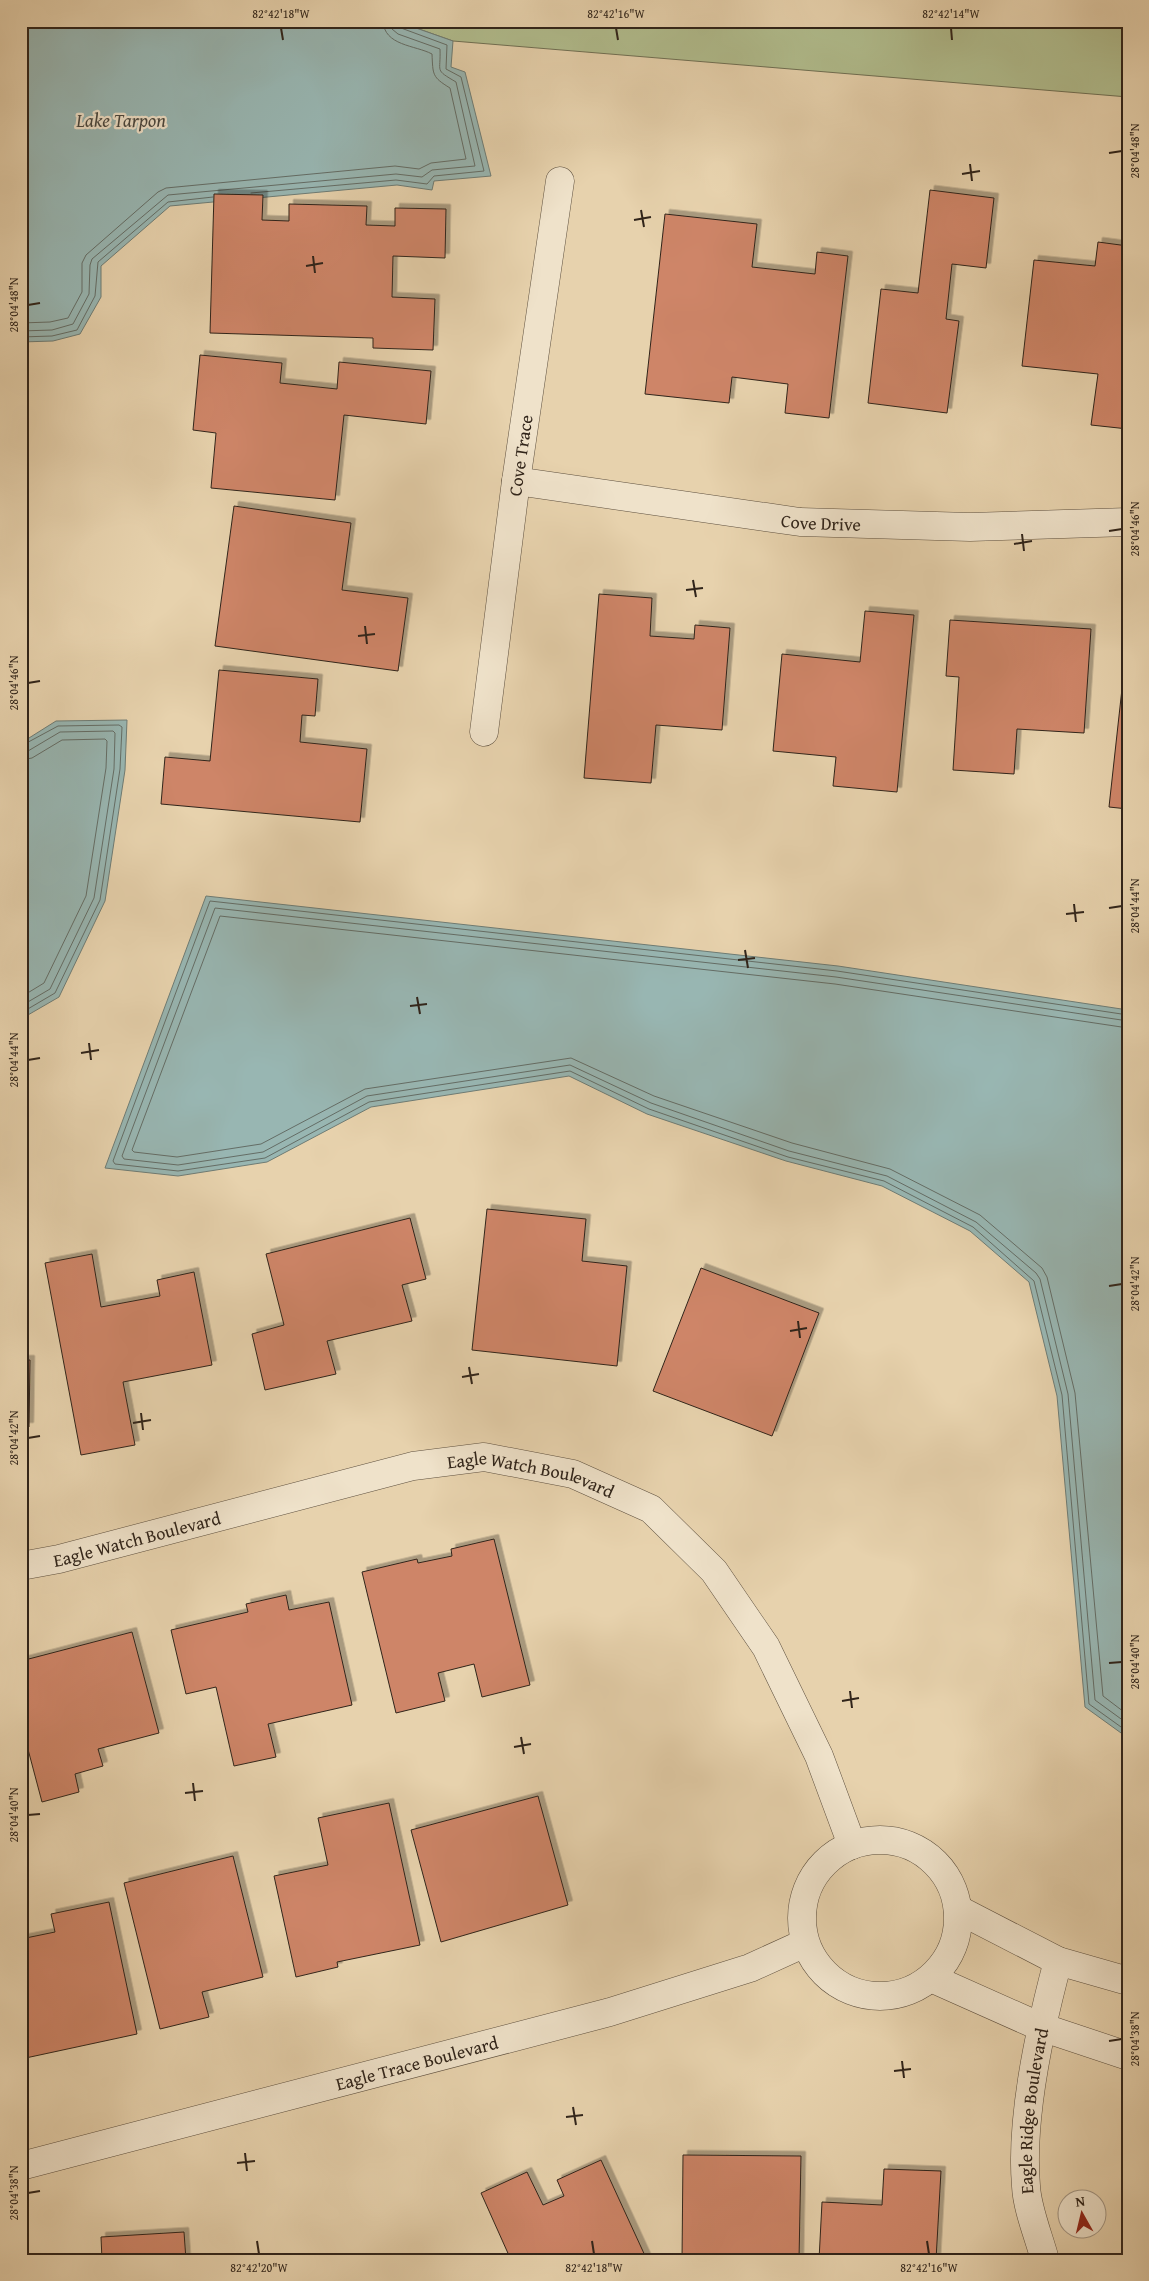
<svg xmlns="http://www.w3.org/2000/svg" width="1149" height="2281" font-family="'Gentium Book Plus',serif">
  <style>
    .green { fill: #b1bd8e; stroke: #707054 }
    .water { fill: #98b6b2; stroke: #6e7c75 }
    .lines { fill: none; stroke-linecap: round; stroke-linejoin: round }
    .shore { stroke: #646d66; stroke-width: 1 }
    .building { fill: #ce8568; stroke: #30241a; filter: url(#shadow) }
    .minor-casing { stroke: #5e503f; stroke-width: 29 }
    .minor { stroke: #efe2ca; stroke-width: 28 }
    .ticks { fill: none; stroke: #30241a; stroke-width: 2 }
    .labels { text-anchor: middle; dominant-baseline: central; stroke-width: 4.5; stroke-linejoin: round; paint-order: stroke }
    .street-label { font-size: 18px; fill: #30241a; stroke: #efe2ca }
    .water-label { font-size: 19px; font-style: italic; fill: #4a4840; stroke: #efe2ca }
    .neatline { fill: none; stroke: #30241a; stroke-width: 2 }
    .ticks-label { font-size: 12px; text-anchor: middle; fill: #30241a }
  </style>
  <defs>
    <filter id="shadow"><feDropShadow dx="4.5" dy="-4.5" stdDeviation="0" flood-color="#0004"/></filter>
  </defs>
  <rect width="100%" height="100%" fill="#e7d2ad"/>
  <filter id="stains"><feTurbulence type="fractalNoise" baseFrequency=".004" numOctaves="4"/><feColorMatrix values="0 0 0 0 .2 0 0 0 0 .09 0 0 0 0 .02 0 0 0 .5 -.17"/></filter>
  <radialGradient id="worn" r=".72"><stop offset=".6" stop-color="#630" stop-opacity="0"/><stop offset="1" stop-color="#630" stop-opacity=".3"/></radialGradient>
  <polygon class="green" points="396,21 1128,21 1128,97 453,41"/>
  <g class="water">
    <polygon points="21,21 396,21 453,41 451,67 465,72 491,176 434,181 432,190 397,185 170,206 101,266 101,297 80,334 53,341 21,342"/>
    <polygon points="127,720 125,770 105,901 59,997 21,1019 21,743 56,721"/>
    <polygon points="206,896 838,966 1128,1010 1128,1738 1085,1707 1057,1396 1029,1282 970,1231 882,1186 786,1161 647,1114 569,1076 371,1107 267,1162 178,1176 105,1168"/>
  </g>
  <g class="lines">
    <g class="shore">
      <polyline points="251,193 396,180 427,184 434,176 484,171 461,77 446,69 447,45 401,28 397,21"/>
      <path d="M21,323l29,-1 18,-4 14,-26v-29l4,-8 72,-63 8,-4 229,-22 24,3 12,-6 35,-4 -16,-71c-18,-11 -17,-13 -18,-34 -17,-9 -48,-8 -49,-33"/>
      <path d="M21,331l31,-1 21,-6 16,-30 1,-29 2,-6 76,-64 228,-21 26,3 10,-7 43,-4 -19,-84c-22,-13 -15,-9 -16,-33l-42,-15 -6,-5 -1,-8"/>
      <polyline points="21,337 52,336 77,330 95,296 98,262 168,202 213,197"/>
      <polyline points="21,746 58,726 119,725 122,727 120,769 100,900 55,993 21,1013"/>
      <polyline points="21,753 28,751 60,732 113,731 115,733 114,769 94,898 50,989 21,1006"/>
      <polyline points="21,760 32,758 62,740 105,739 107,741 106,768 86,896 44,983 21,997"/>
      <polyline points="1128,1015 837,971 210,901 113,1161 115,1164 178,1171 265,1158 369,1102 570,1071 649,1109 788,1157 884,1181 973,1227 1034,1281 1062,1395 1089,1704 1128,1732"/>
      <polyline points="1128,1021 836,977 215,908 122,1156 124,1159 178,1165 263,1152 367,1096 570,1065 651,1103 789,1151 887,1176 976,1222 1036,1273 1040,1279 1068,1394 1095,1700 1128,1724"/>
      <polyline points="1128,1028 835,984 220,916 132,1150 134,1152 177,1157 261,1144 365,1089 571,1058 654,1096 792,1143 890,1169 980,1215 1042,1268 1047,1277 1075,1393 1103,1696 1128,1715"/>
    </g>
  </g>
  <g class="building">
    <polygon points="930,190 994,198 986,268 952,264 946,319 959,321 947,413 868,403 881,289 918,293"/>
    <polygon points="214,194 263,195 262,220 289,221 289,204 367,206 366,225 395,226 395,208 446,209 445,258 393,256 392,297 435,299 433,350 373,348 373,338 210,333"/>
    <polygon points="665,214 757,224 752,267 815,274 817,252 848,256 829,418 785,413 788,384 732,377 729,403 645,394"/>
    <polygon points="1098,242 1128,246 1128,429 1091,425 1098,374 1022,366 1034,260 1095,266"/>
    <polygon points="200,355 282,363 280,383 337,389 339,362 431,371 426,424 344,415 335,500 211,488 216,433 193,430"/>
    <polygon points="234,506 351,523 342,590 408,598 398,671 215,646"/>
    <polygon points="599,594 652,598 650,636 694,639 695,625 730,628 722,730 656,725 651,783 584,778"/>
    <polygon points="865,611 914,615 897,792 833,786 836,757 773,751 782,654 860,662"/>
    <polygon points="950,620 1091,629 1084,733 1017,729 1014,774 953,770 959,677 946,676"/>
    <polygon points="1128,634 1128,809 1109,807"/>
    <polygon points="219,670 318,679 315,716 302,715 300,742 367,749 360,822 161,804 165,757 210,761"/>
    <polygon points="487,1209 586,1219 582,1261 627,1266 617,1366 472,1350"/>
    <polygon points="410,1218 426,1279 402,1285 412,1321 327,1341 336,1374 265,1390 252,1334 284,1325 266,1254"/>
    <polygon points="92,1254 101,1307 160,1296 157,1280 194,1272 212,1365 123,1382 135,1445 81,1455 45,1263"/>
    <polygon points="701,1268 819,1313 772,1436 653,1391"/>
    <polygon points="21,1360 30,1360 29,1427 21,1427"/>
    <polygon points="494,1539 530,1685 482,1697 474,1664 438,1673 445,1701 396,1713 362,1572 417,1559 418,1563 452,1556 451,1549"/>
    <polygon points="286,1595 289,1610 329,1602 352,1705 268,1724 276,1757 234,1766 216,1687 186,1694 171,1630 248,1612 246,1604"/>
    <polygon points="132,1632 159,1733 98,1749 103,1766 75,1774 79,1792 42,1802 21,1723 21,1661"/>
    <polygon points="538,1796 568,1905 441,1942 411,1830"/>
    <polygon points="389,1803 420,1945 337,1962 338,1967 296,1977 274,1876 328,1865 318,1818"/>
    <polygon points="233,1856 263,1977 202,1992 209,2017 160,2029 124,1883"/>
    <polygon points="109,1902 137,2034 21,2059 21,1939 55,1932 51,1914"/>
    <polygon points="683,2155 801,2156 799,2260 682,2260"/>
    <polygon points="601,2160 647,2260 511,2260 481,2193 527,2172 543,2205 564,2196 557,2180"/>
    <polygon points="884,2169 941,2171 936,2260 819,2260 822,2202 882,2205"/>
    <polygon points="184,2232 186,2260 102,2260 101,2237"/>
  </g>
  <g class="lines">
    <g class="minor-casing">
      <g id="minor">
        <path id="s1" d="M516,481l284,41 170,5 158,-5"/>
        <path id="s2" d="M484,732l32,-251 44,-300"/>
        <path id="s3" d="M21,1566l38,-7 354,-93 71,-9 89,17 78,35 63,62 52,76 53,109 33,89"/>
        <circle cx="880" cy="1918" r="78"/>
        <polyline points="959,1910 1058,1961 1128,1981"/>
        <polyline points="931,1978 1041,2027 1128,2056"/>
        <path id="s4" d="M21,2166l589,-154 140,-44 55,-25"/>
        <path id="s5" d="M1045,2260c-6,-23 -18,-51 -19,-74 -6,-69 14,-158 32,-225"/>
      </g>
    </g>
    <use href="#minor" class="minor"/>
  </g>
  <path class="ticks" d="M281,28l2,12M616,28l2,12M951,28l1,12M1109,153l13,-2M970,164l2,17M962,174l18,-3M641,210l3,17M634,220l17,-3M313,256l2,17M306,266l17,-3M28,305l12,-2M1109,531l13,-2M1022,534l2,17M1014,544l18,-3M693,580l3,17M686,590l17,-2M365,626l2,18M358,636l17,-2M28,683l12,-2M1074,904l2,18M1109,908l13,-2M1066,914l18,-2M745,950l3,18M738,960l17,-2M417,997l3,17M410,1006l17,-2M89,1043l2,17M81,1053l18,-3M28,1060l12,-2M1109,1286l13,-2M798,1321l2,17M790,1331l17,-3M469,1367l3,17M462,1377l17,-3M141,1413l2,17M133,1423l18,-3M28,1438l12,-2M1109,1663l13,-1M850,1691l2,17M842,1701l17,-3M521,1737l3,17M514,1747l17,-3M193,1783l2,18M185,1793l18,-2M28,1815l12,-1M1109,2041l13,-2M902,2061l2,17M894,2071l17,-2M573,2107l3,18M566,2117l17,-2M245,2153l2,18M237,2163l18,-2M28,2193l12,-2M257,2241l2,13M592,2241l2,13M927,2241l2,13"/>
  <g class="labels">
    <g class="street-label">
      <text stroke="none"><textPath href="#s2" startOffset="279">Cove Trace</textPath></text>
      <text stroke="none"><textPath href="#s1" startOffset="308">Cove Drive</textPath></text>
      <text stroke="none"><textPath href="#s3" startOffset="525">Eagle Watch Boulevard</textPath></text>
      <text stroke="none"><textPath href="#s3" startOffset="119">Eagle Watch Boulevard</textPath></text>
      <text stroke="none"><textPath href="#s4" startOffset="409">Eagle Trace Boulevard</textPath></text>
      <text stroke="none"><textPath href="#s5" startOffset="152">Eagle Ridge Boulevard</textPath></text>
    </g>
    <g class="water-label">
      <text x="121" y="120">Lake Tarpon</text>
    </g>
  </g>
  <rect width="1149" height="2281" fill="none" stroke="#e7d2ad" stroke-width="55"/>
  <g transform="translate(1082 2214) rotate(352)"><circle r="24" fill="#efe2ca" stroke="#a39684"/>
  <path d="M0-4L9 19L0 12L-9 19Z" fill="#8f2418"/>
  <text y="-8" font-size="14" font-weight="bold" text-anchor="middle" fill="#30241a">N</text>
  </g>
  <rect x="28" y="28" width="1094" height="2226" class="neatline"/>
  <g class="ticks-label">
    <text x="281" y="18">82°42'18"W</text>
    <text x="616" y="18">82°42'16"W</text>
    <text x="951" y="18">82°42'14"W</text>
    <text transform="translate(1135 151) rotate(-90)" y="4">28°04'48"N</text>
    <text transform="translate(14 305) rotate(-90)" y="4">28°04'48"N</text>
    <text transform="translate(1135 529) rotate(-90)" y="4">28°04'46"N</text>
    <text transform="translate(14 683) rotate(-90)" y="4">28°04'46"N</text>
    <text transform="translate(1135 906) rotate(-90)" y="4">28°04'44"N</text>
    <text transform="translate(14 1060) rotate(-90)" y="4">28°04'44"N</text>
    <text transform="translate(1135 1284) rotate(-90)" y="4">28°04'42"N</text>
    <text transform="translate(14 1438) rotate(-90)" y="4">28°04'42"N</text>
    <text transform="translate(1135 1662) rotate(-90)" y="4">28°04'40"N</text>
    <text transform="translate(14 1815) rotate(-90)" y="4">28°04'40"N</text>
    <text transform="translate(1135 2039) rotate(-90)" y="4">28°04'38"N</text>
    <text transform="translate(14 2193) rotate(-90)" y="4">28°04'38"N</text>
    <text x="259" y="2272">82°42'20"W</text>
    <text x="594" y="2272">82°42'18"W</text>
    <text x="929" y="2272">82°42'16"W</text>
  </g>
  <rect width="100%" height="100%" filter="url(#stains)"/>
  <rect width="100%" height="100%" fill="url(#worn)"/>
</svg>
